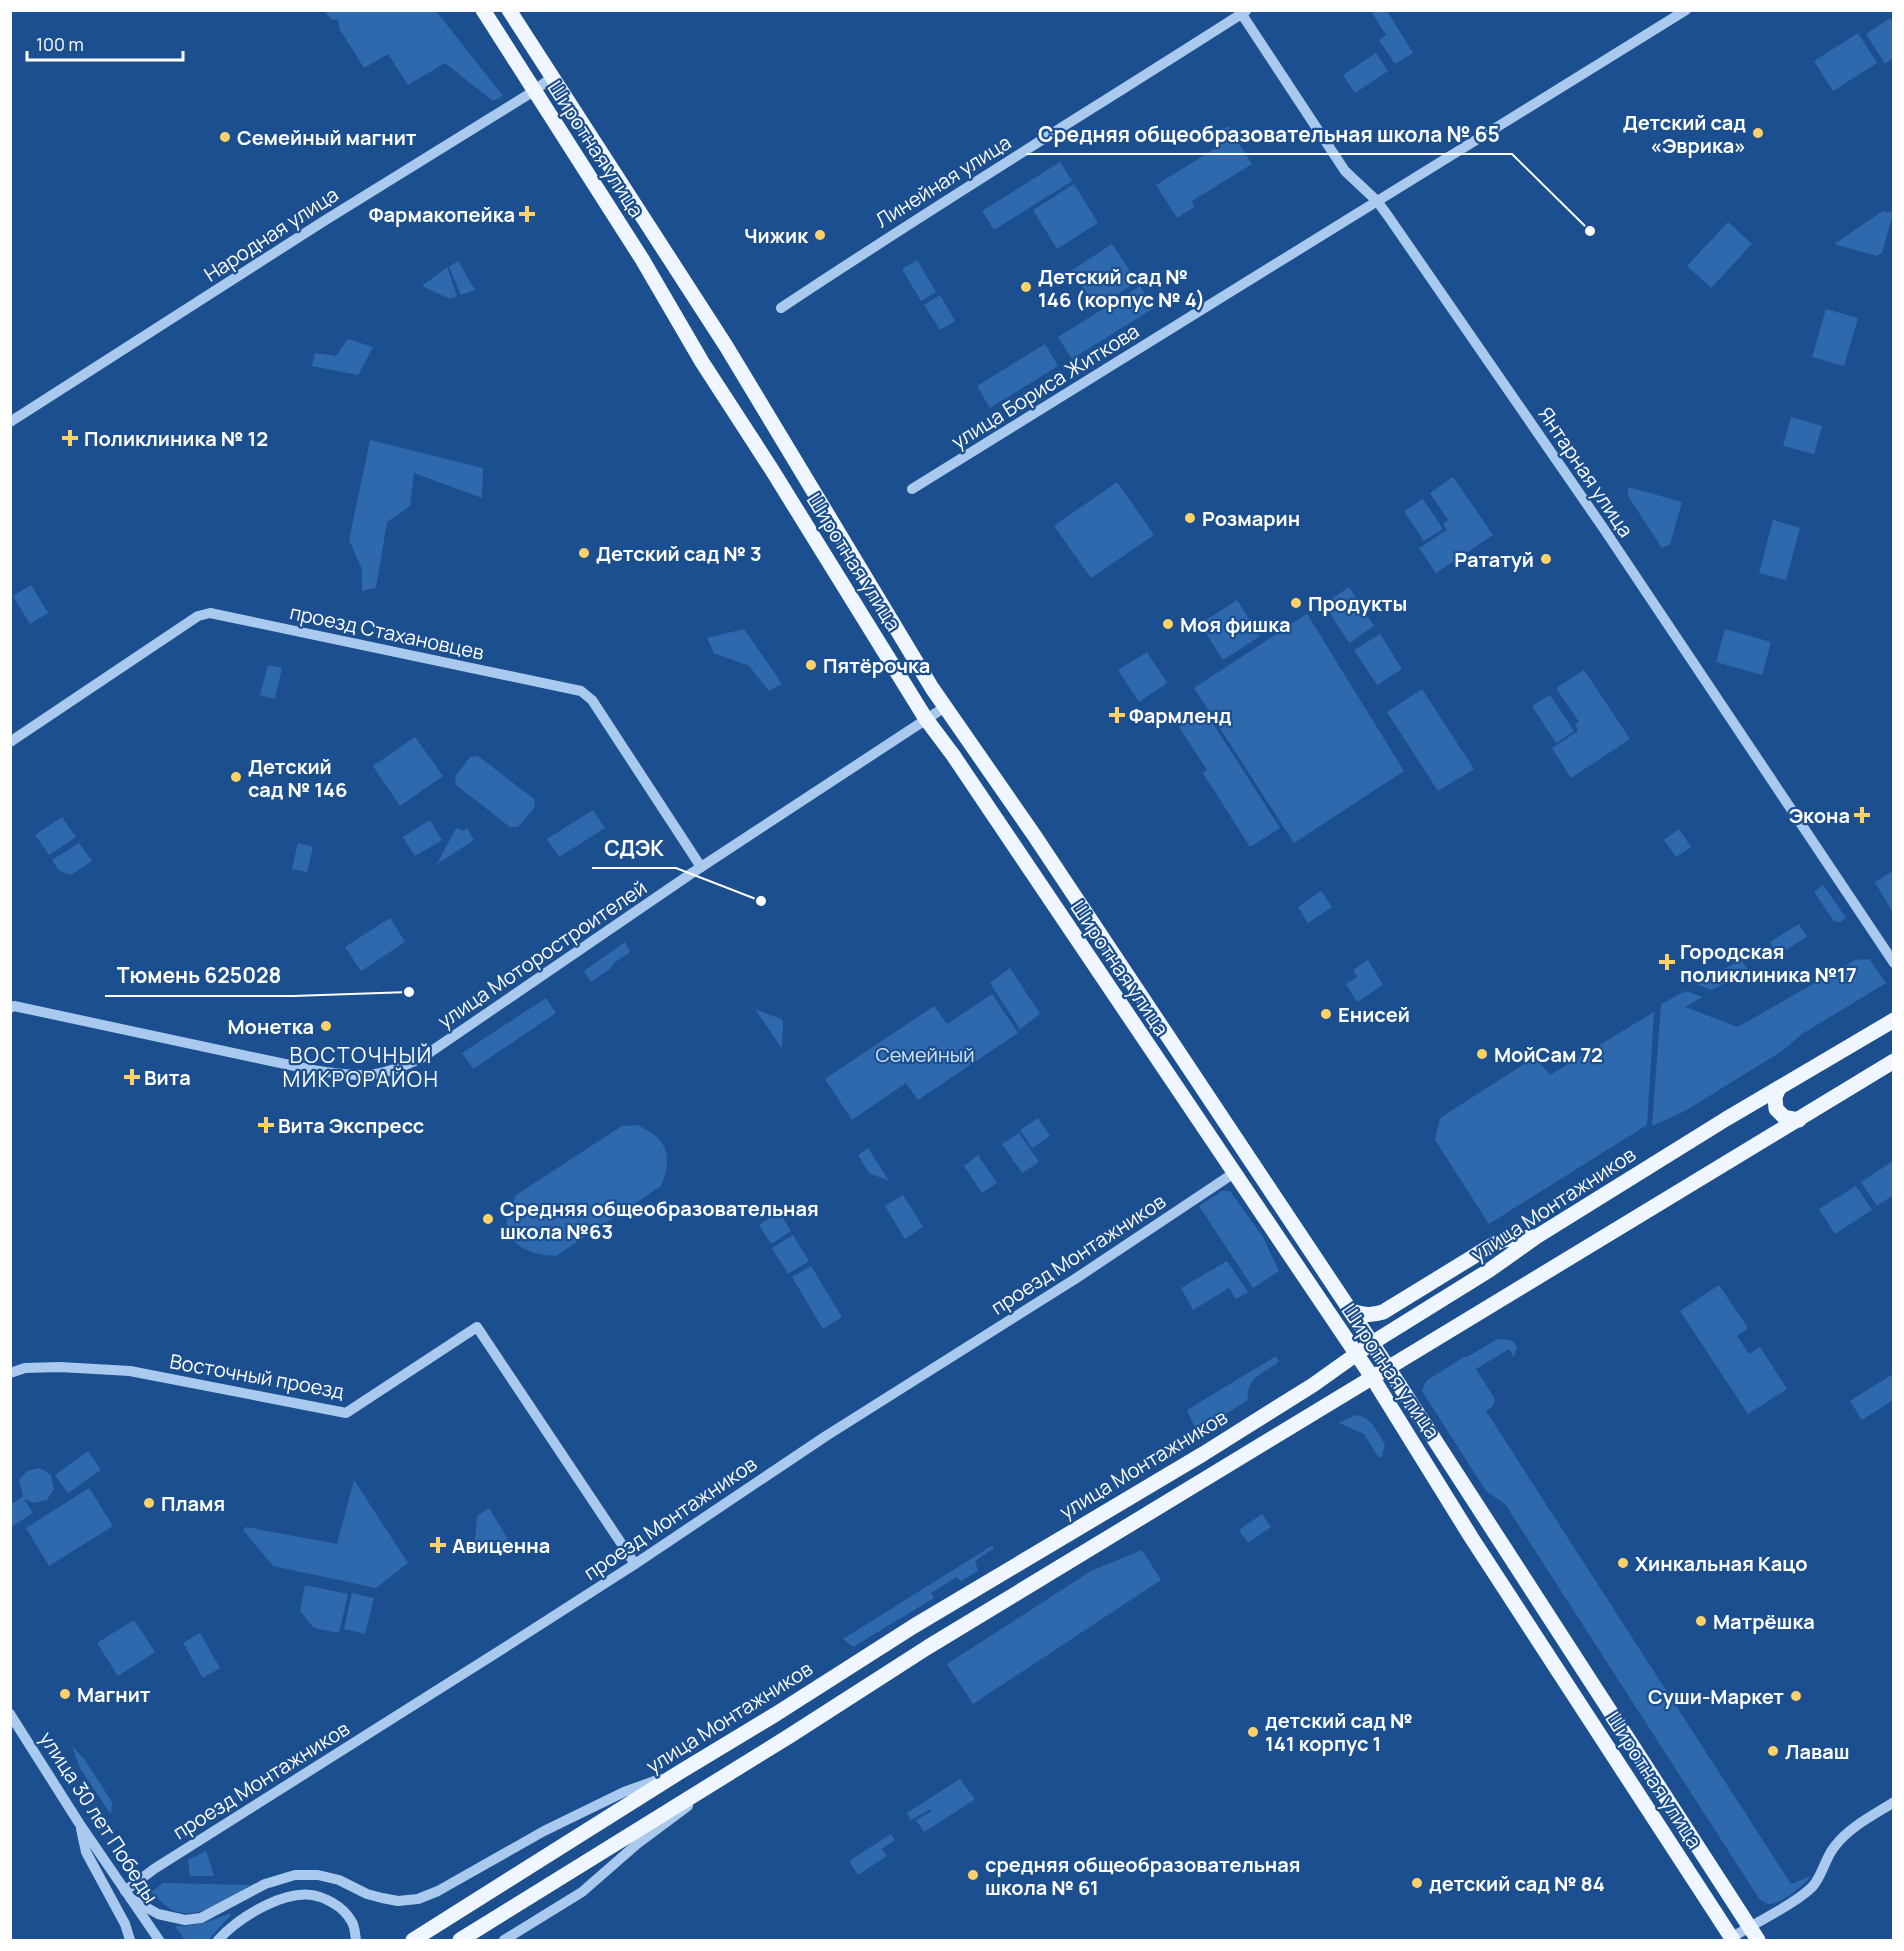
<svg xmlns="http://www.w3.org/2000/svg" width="1904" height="1951" font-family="Manrope,sans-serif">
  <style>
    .green { fill: #2e69ad }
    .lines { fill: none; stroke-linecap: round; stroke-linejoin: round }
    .minor { stroke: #a9c9ee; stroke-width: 10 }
    .major { stroke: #f0f6ff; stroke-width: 15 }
    .poi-dot { fill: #ffd166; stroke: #1b4f8f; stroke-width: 2 }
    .labels { text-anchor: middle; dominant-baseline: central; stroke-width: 4.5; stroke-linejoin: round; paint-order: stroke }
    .poi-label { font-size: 20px; font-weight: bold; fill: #fff; stroke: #1b4f8f; text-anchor: start }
    .street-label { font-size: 20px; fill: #fff; stroke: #1b4f8f }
    .park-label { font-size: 20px; fill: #cfe3fa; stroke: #1b4f8f }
    .neighbourhood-label { font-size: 21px; letter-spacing: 1.5px; fill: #fff; stroke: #1b4f8f }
    .leader { fill: none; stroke: #fff; stroke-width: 2 }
    .callout-dot { fill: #fff; stroke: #1b4f8f; stroke-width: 2 }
    .callout-label { font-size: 21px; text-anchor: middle; font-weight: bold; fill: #fff; stroke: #1b4f8f; stroke-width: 4.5; stroke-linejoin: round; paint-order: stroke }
  </style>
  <rect width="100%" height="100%" fill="#1b4f8f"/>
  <g class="green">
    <polygon points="1376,10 1387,11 1413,53 1395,64 1379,40 1386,35 1372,13"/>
    <polygon points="324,11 436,11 503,96 493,101 445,63 408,85 388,54 364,68 339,28 338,19 332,20"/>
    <polygon points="1890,18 1893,24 1893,58 1885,64 1866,34"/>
    <polygon points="1858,33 1877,63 1833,91 1814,61"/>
    <polygon points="1376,53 1388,71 1355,93 1343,75"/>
    <polygon points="1228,126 1252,164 1192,201 1194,207 1177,218 1156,185 1221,145 1214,134"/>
    <polygon points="1060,162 1072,181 994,230 982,211"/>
    <polygon points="1074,184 1098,223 1057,249 1033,210"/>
    <polygon points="1883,211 1893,213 1882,253 1877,256 1834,244"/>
    <polygon points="1728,222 1752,244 1711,288 1687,266"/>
    <polygon points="1112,244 1137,282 1096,308 1072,270"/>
    <polygon points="917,260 936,292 921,301 902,269"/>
    <polygon points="458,261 475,290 461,295 449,267"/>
    <polygon points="447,267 457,296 450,299 422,286"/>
    <polygon points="1140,286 1154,308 1072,359 1058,337"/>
    <polygon points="940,295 955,321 940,330 924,305"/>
    <polygon points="1826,309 1858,318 1844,366 1812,357"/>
    <polygon points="348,339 373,347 358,375 312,366 315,353 336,356"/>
    <polygon points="1045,344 1058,366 990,408 977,386"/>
    <polygon points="1791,417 1822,426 1814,454 1783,446"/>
    <polygon points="370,440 483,468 482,498 414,473 410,506 387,522 376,588 362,591 362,569 349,540"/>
    <polygon points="1453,477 1493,535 1436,573 1419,548 1447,530 1443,524 1448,520 1430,493"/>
    <polygon points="1117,482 1154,535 1091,578 1054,526"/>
    <polygon points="1628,487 1682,502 1670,544 1662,548 1628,496"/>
    <polygon points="1423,499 1443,529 1424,541 1404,511"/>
    <polygon points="1773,520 1800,528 1786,580 1759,573"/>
    <polygon points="31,585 48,613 30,624 13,596"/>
    <polygon points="1349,587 1374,626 1349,643 1324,604"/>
    <polygon points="1237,600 1260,636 1223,660 1200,624"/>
    <polygon points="1307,614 1404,771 1294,843 1194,688"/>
    <polygon points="744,629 782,684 769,691 749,666 714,653 707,638"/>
    <polygon points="1725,629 1771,642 1762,675 1716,662"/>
    <polygon points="1380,634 1402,669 1377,685 1354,650"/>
    <polygon points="1147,652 1167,683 1139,702 1118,670"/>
    <polygon points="268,665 282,668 275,699 260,695"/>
    <polygon points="1584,670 1630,739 1571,778 1552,748 1578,731 1575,724 1579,722 1556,688"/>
    <polygon points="1422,689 1474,769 1438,791 1387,712"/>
    <polygon points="1550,695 1574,731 1556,743 1532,706"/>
    <polygon points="1205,711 1280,828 1250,847 1203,773 1207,770 1179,727"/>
    <polygon points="415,737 443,776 400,806 373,766"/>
    <polygon points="478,756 534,799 535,807 518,827 510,827 456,785 455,777 470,757"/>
    <polygon points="593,810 605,828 559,857 547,839"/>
    <polygon points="62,817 76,837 49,855 35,835"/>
    <polygon points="430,820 442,840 415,856 403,837"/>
    <polygon points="456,828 463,831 467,828 474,840 437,864"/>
    <polygon points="1679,829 1691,847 1676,857 1664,840"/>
    <polygon points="79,843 92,861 71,875 59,871 52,860"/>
    <polygon points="298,843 313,847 307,872 292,869"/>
    <polygon points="1893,871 1893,913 1875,882"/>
    <polygon points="1823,885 1846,918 1840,922 1834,921 1814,892"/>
    <polygon points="1321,891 1332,907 1308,923 1298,907"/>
    <polygon points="390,918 405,942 361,971 345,947"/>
    <polygon points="1799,924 1807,937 1777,955 1770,942"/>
    <polygon points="625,942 630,952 614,963 610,969 591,982 584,971"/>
    <polygon points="1869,959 1886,983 1802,1034 1782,1051 1685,1111 1652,1126 1661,1004 1686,991 1702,997 1685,1007 1738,1027 1855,960"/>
    <polygon points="1368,960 1383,985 1357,1002 1346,984 1357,977 1353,970"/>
    <polygon points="1741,960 1748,970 1712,990 1696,984"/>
    <polygon points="1010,968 1040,1014 1020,1029 990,983"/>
    <polygon points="992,994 1018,1033 918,1100 906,1083 852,1120 825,1079 934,1006 947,1024"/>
    <polygon points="546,998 556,1013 473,1069 462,1053"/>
    <polygon points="755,1009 781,1019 783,1022 782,1049"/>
    <polygon points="1654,1012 1647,1125 1489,1224 1435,1140 1440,1118 1535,1057 1550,1075"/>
    <polygon points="1038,1118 1050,1136 1032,1148 1020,1130"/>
    <path d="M637,1125c31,13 36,31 24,61l-105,70c-25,-1 -56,-12 -48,-43 2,-6 6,-12 8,-18l106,-69z"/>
    <polygon points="1019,1133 1039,1162 1022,1173 1002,1144"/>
    <polygon points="868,1148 889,1181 869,1173 858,1155"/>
    <polygon points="978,1155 997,1183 982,1193 964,1166"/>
    <polygon points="1893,1161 1893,1195 1877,1206 1861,1182"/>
    <polygon points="1856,1186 1872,1210 1835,1234 1819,1209"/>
    <polygon points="1222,1191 1230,1191 1263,1237 1279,1271 1253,1288 1199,1206"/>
    <polygon points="903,1195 923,1227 905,1239 885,1206"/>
    <polygon points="779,1212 791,1231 771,1244 759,1225"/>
    <polygon points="793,1235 809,1261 788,1274 772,1248"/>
    <polygon points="1227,1261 1248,1292 1236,1299 1229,1288 1193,1310 1181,1288"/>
    <polygon points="811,1266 842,1317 823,1329 792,1277"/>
    <polygon points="1719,1285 1748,1328 1737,1336 1749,1354 1760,1347 1787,1389 1748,1414 1680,1311"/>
    <path d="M1502,1339l11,2 4,7 -3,9 -5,-8 -33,20 19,30 -2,7 -7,5 305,473 20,-8c-9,11 -29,28 -43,28l-8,-4 -255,-396 -19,-13 -64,-100 4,-10 38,-24h3l29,-17z"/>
    <path d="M1276,1356l3,6c-16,11 -34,17 -31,38l-51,32 -10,-22z"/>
    <polygon points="1891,1375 1893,1380 1893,1400 1862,1420 1850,1401"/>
    <path d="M1356,1415c16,2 21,17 29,30l-3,11 -3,2 -15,-24 -25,-11z"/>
    <polygon points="88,1451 101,1470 68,1493 55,1475"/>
    <polygon points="40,1468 51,1475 54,1489 47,1500 34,1503 24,1499 33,1513 11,1527 11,1504 23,1497 19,1480 27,1471"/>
    <polygon points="354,1480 408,1563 376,1588 273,1566 243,1530 246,1527 337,1544"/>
    <polygon points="89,1488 113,1526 49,1566 26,1528"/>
    <polygon points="489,1508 508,1539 484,1555 475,1541 477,1516"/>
    <polygon points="1262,1514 1271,1527 1248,1543 1239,1530"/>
    <polygon points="993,1545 994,1548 975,1561 978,1571 961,1581 957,1577 931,1593 934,1598 853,1647 843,1639"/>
    <polygon points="1142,1550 1161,1580 973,1704 947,1664 1091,1571"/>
    <polygon points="305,1585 348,1594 339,1633 314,1628 300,1611"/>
    <polygon points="352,1593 374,1598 365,1634 344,1629"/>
    <polygon points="134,1620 155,1652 118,1676 97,1643"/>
    <polygon points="200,1633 220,1668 203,1678 183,1643"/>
    <polygon points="72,1746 85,1760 112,1802 111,1815 80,1768"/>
    <polygon points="960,1779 974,1798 974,1800 924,1832 916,1820 932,1811 931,1809 911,1820 907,1813"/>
    <polygon points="891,1834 895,1840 882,1849 887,1856 858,1875 849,1861"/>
    <polygon points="206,1851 214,1876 190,1876 188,1860"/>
    <path d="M163,1883l88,2c-22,12 -56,40 -82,23 -6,-4 -12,-11 -18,-16z"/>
    <path d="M230,1913l1,2 -23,25h-23l-10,-14c20,1 36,-5 55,-13z"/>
  </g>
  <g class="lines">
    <g class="minor">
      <polyline points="1239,10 1345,171 1377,201 1388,216 1604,529 1894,963"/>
      <path d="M781,308c153,-102 310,-198 465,-297"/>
      <polyline points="10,422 324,221 534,91 552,77"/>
      <polyline points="912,489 1686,10"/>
      <polyline points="10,742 198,616 210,613 581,691 592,700 701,867"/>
      <path d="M10,1008l4,-2 299,64c48,7 64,10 110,-13l269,-184 253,-166"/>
      <polyline points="10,1373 25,1368 60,1367 130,1371 346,1413 477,1327 635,1564"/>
      <polyline points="10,1714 79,1823 159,1940"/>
      <polyline points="81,1829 86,1852 125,1924 130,1940"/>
      <polyline points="125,1891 154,1869 504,1648 635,1564 826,1436 1075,1279 1234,1173"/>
      <polyline points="130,1898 158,1914 185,1920 201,1918 265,1884 295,1875 318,1875 339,1880 367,1894 382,1898 398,1901 418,1899 438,1891 544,1831 624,1792 660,1779"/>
      <path d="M1731,1938c22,-14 66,-35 82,-52 10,-12 12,-28 22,-40 14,-19 39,-31 59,-44"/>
      <path d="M218,1940c21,-23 70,-54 102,-43 4,1 9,4 13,6 7,4 15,12 19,19 3,5 3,13 4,18"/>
      <polyline points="504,1940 582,1892 637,1844 688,1806"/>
    </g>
    <g class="major">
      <polyline points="483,10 642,259 702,362 772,470 926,719 953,755 1372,1377 1471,1537 1733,1940"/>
      <polyline points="509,10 726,346 932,688 1034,835 1372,1343 1758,1940"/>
      <polyline points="1779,1088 1775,1097 1776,1109 1784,1117 1799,1120"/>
      <path d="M1348,1309c13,6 22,7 35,3l106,-65 14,-7 30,-3"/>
      <polyline points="413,1940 680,1772 776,1714 914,1626 1203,1454 1313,1385 1372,1343 1488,1271 1536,1237 1726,1119 1894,1020"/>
      <polyline points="460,1940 791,1735 928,1647 1894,1061"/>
    </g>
  </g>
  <g class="poi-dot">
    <circle cx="1758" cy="133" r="6"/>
    <circle cx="225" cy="137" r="6"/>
    <path d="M524 205h6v6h6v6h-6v6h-6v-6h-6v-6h6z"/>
    <circle cx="820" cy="235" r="6"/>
    <circle cx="1026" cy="287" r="6"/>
    <path d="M67 429h6v6h6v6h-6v6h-6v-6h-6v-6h6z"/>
    <circle cx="1190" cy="518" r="6"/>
    <circle cx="584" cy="553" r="6"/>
    <circle cx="1546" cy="559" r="6"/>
    <circle cx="1296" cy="603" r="6"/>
    <circle cx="1168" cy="624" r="6"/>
    <circle cx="811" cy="665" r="6"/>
    <path d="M1114 706h6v6h6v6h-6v6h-6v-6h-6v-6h6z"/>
    <circle cx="236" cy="777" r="6"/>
    <path d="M1859 806h6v6h6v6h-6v6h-6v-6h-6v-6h6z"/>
    <path d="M1664 953h6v6h6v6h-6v6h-6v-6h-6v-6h6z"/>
    <circle cx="1326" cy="1014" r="6"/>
    <circle cx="326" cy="1026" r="6"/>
    <circle cx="1482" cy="1054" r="6"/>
    <path d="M129 1068h6v6h6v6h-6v6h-6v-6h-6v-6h6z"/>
    <path d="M263 1116h6v6h6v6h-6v6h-6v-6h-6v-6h6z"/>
    <circle cx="488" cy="1219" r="6"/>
    <circle cx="149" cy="1503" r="6"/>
    <path d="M435 1536h6v6h6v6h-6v6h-6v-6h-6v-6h6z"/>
    <circle cx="1623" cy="1563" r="6"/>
    <circle cx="1701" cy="1621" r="6"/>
    <circle cx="65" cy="1694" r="6"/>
    <circle cx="1796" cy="1696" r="6"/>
    <circle cx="1253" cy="1732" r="6"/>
    <circle cx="1773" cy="1751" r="6"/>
    <circle cx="973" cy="1875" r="6"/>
    <circle cx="1417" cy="1883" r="6"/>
  </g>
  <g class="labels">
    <g class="poi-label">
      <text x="1746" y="122" text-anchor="end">Детский сад<tspan x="1746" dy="23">«Эврика»</tspan></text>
      <text x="237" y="137">Семейный магнит</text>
      <text x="515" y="214" text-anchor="end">Фармакопейка</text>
      <text x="808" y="235" text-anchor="end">Чижик</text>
      <text x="1038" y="276">Детский сад №<tspan x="1038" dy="23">146 (корпус № 4)</tspan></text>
      <text x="84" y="438">Поликлиника № 12</text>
      <text x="1202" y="518">Розмарин</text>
      <text x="596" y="553">Детский сад № 3</text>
      <text x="1534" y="559" text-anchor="end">Рататуй</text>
      <text x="1308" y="603">Продукты</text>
      <text x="1180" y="624">Моя фишка</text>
      <text x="823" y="665">Пятёрочка</text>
      <text x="1129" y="715">Фармленд</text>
      <text x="248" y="766">Детский<tspan x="248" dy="23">сад № 146</tspan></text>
      <text x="1850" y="815" text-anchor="end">Экона</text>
      <text x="1680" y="951">Городская<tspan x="1680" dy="23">поликлиника №17</tspan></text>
      <text x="1338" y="1014">Енисей</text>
      <text x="314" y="1026" text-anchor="end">Монетка</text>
      <text x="1494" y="1054">МойСам 72</text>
      <text x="144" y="1077">Вита</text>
      <text x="278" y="1125">Вита Экспресс</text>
      <text x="500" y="1208">Средняя общеобразовательная<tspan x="500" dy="23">школа №63</tspan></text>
      <text x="161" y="1503">Пламя</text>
      <text x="452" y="1545">Авиценна</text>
      <text x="1635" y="1563">Хинкальная Кацо</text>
      <text x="1713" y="1621">Матрёшка</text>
      <text x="77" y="1694">Магнит</text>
      <text x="1784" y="1696" text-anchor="end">Суши-Маркет</text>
      <text x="1265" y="1720">детский сад №<tspan x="1265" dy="23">141 корпус 1</tspan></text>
      <text x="1785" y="1751">Лаваш</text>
      <text x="985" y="1864">средняя общеобразовательная<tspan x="985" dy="23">школа № 61</tspan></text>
      <text x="1429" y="1883">детский сад № 84</text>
    </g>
    <g class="street-label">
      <text transform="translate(596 149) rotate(57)">Широтная улица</text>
      <text transform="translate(943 181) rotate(-32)">Линейная улица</text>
      <text transform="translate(271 234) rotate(-33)">Народная улица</text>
      <text transform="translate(1045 386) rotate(-32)">улица Бориса Житкова</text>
      <text transform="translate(1586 472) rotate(56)">Янтарная улица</text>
      <text transform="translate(854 562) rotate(58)">Широтная улица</text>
      <text transform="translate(387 632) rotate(12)">проезд Стахановцев</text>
      <text transform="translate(542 954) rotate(-34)">улица Моторостроителей</text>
      <text transform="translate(1120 968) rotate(56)">Широтная улица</text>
      <text transform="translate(1553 1204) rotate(-33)">улица Монтажников</text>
      <text transform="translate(1078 1254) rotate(-33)">проезд Монтажников</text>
      <text transform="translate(1391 1371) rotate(56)">Широтная улица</text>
      <text transform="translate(257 1376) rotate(10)">Восточный проезд</text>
      <text transform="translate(1143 1464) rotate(-31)">улица Монтажников</text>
      <text transform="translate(670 1518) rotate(-34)">проезд Монтажников</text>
      <text transform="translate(729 1717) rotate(-32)">улица Монтажников</text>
      <text transform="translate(261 1780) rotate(-32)">проезд Монтажников</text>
      <text transform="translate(1654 1780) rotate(57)">Широтная улица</text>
      <text transform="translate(99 1817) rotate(57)">улица 30 лет Победы</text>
    </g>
    <g class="park-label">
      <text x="925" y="1054">Семейный</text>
    </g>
    <g class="neighbourhood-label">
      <text x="361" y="1055">ВОСТОЧНЫЙ<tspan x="361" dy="24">МИКРОРАЙОН</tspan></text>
    </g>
  </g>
  <path class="leader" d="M1590 231L1512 154H1026M761 901L676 868H592M409 992L293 996H105"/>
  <g class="callout-dot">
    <circle cx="1590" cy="231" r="6"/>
    <circle cx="761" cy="901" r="6"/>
    <circle cx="409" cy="992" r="6"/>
  </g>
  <g class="callout-label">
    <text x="1269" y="142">Средняя общеобразовательная школа № 65</text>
    <text x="634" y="856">СДЭК</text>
    <text x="199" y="983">Тюмень 625028</text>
  </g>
  <rect width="1904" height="1951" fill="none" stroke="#ffffff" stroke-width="24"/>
  <path d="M27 51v9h156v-9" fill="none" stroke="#ffffff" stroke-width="3"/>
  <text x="36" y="51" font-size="18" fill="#ffffff" stroke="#1b4f8f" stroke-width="4.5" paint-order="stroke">100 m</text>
</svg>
